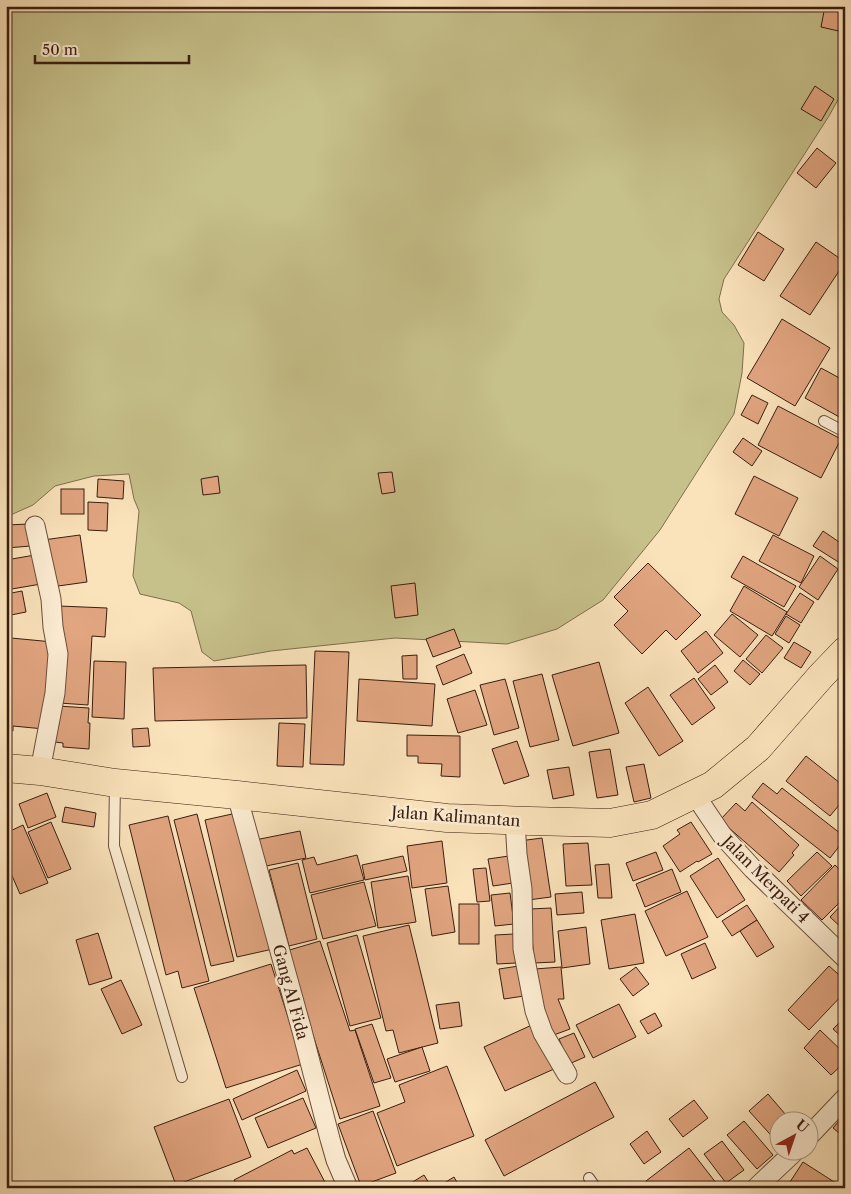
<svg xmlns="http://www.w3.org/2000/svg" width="851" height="1194" font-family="'Libre Caslon Text',serif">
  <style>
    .green { fill: #c6c08a; stroke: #806e4d }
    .building { fill: #e1a580; stroke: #3a1d10 }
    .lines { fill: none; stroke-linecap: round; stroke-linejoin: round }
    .service-casing { stroke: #6a4e3a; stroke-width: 12 }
    .minor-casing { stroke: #6a4e3a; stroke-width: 21 }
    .primary-casing { stroke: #3a1d10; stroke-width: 29 }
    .service { stroke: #fcecd2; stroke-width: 10 }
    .minor { stroke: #fcecd2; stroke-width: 19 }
    .primary { stroke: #fae2ba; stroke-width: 28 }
    .labels { text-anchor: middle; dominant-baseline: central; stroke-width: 5; stroke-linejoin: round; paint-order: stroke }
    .street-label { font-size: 16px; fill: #3a1d10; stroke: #fcecd2 }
  </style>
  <rect width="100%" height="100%" fill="#fae2ba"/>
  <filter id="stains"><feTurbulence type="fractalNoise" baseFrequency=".004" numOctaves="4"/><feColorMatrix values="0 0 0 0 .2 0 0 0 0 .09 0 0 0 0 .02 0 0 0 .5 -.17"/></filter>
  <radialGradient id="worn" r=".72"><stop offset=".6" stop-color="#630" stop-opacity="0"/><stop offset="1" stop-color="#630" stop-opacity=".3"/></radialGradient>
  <polygon class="green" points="6,6 845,6 845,87 829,116 724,279 719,299 722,312 734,325 744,343 742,373 734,414 660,530 603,600 557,629 507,644 395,638 271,651 214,661 202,652 191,611 179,603 140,594 133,576 139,511 134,499 129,474 94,476 55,486 33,505 6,517"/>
  <g class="building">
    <polygon points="825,6 845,6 845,26 843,32 821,27"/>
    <polygon points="815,86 834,99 821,121 801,109"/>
    <polygon points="817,148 836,163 816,188 797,173"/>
    <polygon points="758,232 784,249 764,281 738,265"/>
    <polygon points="816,242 845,262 810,315 780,296"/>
    <polygon points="782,319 830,348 795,406 747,378"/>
    <polygon points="821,368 845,381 845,417 843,419 805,398"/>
    <polygon points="752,395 768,403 758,424 741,415"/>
    <polygon points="778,406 841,439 821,478 758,445"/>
    <polygon points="743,438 762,451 752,466 733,452"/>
    <polygon points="392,472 395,492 382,494 378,473"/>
    <polygon points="218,476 220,493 203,495 201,479"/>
    <polygon points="754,476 798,498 779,536 735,514"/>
    <polygon points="98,479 124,481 123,499 97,497"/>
    <rect x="61" y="489" width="23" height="25"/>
    <polygon points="88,502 108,503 107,531 88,530"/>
    <polygon points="29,524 31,546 6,548 6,525"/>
    <polygon points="823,531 845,546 845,555 840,563 813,546"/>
    <polygon points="80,535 87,582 51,587 43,540"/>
    <polygon points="773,535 814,556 801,583 759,561"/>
    <polygon points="35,555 41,584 6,590 6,560"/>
    <polygon points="743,556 796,586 784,607 731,577"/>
    <polygon points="820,556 838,569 818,600 799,587"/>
    <polygon points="648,563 701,615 676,640 666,630 642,654 614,625 628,611 614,597"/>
    <polygon points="415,583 418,615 395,618 391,586"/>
    <polygon points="744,586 787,612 772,636 730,611"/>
    <polygon points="22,591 26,612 6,616 6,594"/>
    <polygon points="800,593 814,602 801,623 786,614"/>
    <polygon points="59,606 107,608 105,637 92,636 88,705 59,703"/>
    <polygon points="732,614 758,635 740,657 714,635"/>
    <polygon points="786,616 800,625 789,643 775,634"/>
    <polygon points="454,629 461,647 433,657 426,639"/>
    <polygon points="706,631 723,653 698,673 681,651"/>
    <polygon points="766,635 783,648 762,673 746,659"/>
    <polygon points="11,638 53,642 44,729 13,726 13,731 6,730 6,676 7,676"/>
    <polygon points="794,642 811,652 801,668 784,658"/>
    <polygon points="315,651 349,652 344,765 310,764"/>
    <polygon points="464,654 472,673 443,685 436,666"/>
    <polygon points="417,655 417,679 403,679 402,656"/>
    <polygon points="743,660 760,674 750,685 734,671"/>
    <polygon points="94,661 126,662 124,719 92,717"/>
    <polygon points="599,662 619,733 573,746 552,675"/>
    <polygon points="306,665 307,718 155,721 153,668"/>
    <polygon points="715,665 728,682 711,695 698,679"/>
    <polygon points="542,674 559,740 530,747 513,681"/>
    <polygon points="694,678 715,708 692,725 670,695"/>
    <polygon points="359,679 435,684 432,726 357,721"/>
    <polygon points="505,679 519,728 494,735 480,685"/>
    <polygon points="648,687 683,741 659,756 625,703"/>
    <polygon points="475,690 487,725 458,733 447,699"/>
    <polygon points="58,706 89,708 88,723 90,723 89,749 63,747 63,743 55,742"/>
    <polygon points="279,723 305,724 303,767 277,766"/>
    <polygon points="148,728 150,746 133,747 132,729"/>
    <polygon points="407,735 460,736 460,777 441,776 442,764 418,763 418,756 407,756"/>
    <polygon points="517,741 529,776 504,784 492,749"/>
    <polygon points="610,749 618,795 597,798 589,752"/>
    <polygon points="806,756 845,787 845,798 830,816 786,781"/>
    <polygon points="644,764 651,798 634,802 626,767"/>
    <polygon points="569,767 574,795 553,799 547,770"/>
    <polygon points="763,783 777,794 782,788 845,837 845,839 830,858 752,797"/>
    <polygon points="47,793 56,817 28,828 19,804"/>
    <polygon points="752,802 799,845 792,853 794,855 779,872 720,820 736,803 745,811"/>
    <polygon points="65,807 96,813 94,827 62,822"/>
    <polygon points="241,812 273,949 237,957 205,820"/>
    <polygon points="197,814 234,961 211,966 174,820"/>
    <polygon points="168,816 209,981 182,988 178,971 166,975 129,825"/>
    <polygon points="51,822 71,869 48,878 28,832"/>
    <polygon points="691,822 712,854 698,862 697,861 680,872 663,846 680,834 677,830"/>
    <polygon points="23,825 48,883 20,894 6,862 6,833"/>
    <polygon points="300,831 306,858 261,867 255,840"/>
    <polygon points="542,838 551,897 528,900 519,841"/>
    <polygon points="442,841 447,883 412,888 407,846"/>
    <polygon points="588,843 592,885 566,886 563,844"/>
    <polygon points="656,852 663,870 633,881 626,863"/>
    <polygon points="817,852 832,866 801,896 787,881"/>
    <polygon points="357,855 364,880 310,893 302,860 314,857 317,865"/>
    <polygon points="403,856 407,871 365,880 362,865"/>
    <polygon points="509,856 513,883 493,886 488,859"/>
    <polygon points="718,858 745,900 717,918 690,876"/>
    <polygon points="298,863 317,939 289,946 269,870"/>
    <polygon points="609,864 612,898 598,898 595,865"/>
    <polygon points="835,865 845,875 845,897 822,920 801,900"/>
    <polygon points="486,868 490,901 477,902 473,869"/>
    <polygon points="672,869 681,892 645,907 636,884"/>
    <polygon points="408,876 416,922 378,928 371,882"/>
    <polygon points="364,882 376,926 323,939 311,895"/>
    <polygon points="448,886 455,932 432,936 425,889"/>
    <polygon points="687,891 708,937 666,956 645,911"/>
    <polygon points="582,892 584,913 557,915 555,894"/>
    <polygon points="510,893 514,924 495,926 491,895"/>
    <polygon points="845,901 845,931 830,917"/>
    <rect x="459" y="904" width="20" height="40"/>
    <polygon points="747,905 757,920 732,936 722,921"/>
    <polygon points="551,908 555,962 534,963 530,909"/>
    <polygon points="635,914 644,963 609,969 601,920"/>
    <polygon points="757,920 774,947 757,957 740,931"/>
    <polygon points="409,925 438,1043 399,1053 393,1030 386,1031 363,936"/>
    <polygon points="586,927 590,964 562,968 558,931"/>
    <polygon points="98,933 112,978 89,985 76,940"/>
    <polygon points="514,934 516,963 497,964 495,935"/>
    <polygon points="357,935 381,1018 350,1026 327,943"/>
    <polygon points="320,941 350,1031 355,1030 380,1106 340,1119 286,951"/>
    <polygon points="705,943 716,968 692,979 681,954"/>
    <polygon points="271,964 303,1064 226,1088 194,988"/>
    <polygon points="519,966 524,996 504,999 499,969"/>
    <polygon points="829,966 845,980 845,992 809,1030 788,1010"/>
    <polygon points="561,967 564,999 558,999 570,1029 551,1036 538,1001 535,969"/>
    <polygon points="636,967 649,984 633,996 620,979"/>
    <polygon points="121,980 142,1025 122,1034 101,989"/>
    <polygon points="459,1002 462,1026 440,1029 436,1005"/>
    <polygon points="619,1004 636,1037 593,1058 576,1025"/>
    <polygon points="655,1013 662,1026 648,1034 640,1021"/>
    <polygon points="845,1017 845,1036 843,1038 833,1029"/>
    <polygon points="372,1024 391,1078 374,1083 355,1029"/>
    <polygon points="534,1024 554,1069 505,1091 484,1047"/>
    <polygon points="820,1030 845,1054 845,1062 831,1075 804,1048"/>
    <polygon points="574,1033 585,1057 569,1064 559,1039"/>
    <polygon points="422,1047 430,1071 395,1082 387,1059"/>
    <polygon points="447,1066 474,1136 397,1166 377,1113 405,1102 399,1085"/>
    <polygon points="297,1070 306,1091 242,1120 233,1099"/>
    <polygon points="595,1082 614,1117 504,1176 485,1140"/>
    <polygon points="768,1094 792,1122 778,1122 778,1143 749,1111"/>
    <polygon points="303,1098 316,1128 268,1148 255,1118"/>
    <polygon points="229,1099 251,1157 176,1185 154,1127"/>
    <polygon points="694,1100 708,1118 683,1137 669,1119"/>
    <polygon points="373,1111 396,1173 361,1186 338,1124"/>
    <polygon points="845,1114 845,1138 833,1128"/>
    <polygon points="744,1121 773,1155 757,1169 727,1135"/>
    <polygon points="647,1131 661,1152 644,1164 630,1144"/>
    <polygon points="722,1141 744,1170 726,1183 704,1154"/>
    <polygon points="307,1148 328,1188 238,1188 234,1180 292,1150 294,1154"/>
    <polygon points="689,1148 720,1188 651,1188 646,1181"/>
    <polygon points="803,1162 842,1187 841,1188 792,1188 788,1185"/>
    <polygon points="424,1175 432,1188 403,1188"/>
    <polygon points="454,1177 460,1188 436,1188"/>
  </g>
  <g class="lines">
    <g class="service-casing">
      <g id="service">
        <polyline points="824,421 845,432"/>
        <polyline points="115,784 114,846 182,1077"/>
        <polyline points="589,1178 596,1188"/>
      </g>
    </g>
    <g class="minor-casing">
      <g id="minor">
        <polyline points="35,526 51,599 53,627 58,654 55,693 40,771"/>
        <polyline points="237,795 302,1031 330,1139 336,1160 348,1188"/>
        <polyline points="695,795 722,835 753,869 845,958"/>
        <polyline points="515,821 517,854 522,889 523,949 535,1011 543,1033 567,1074"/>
        <polyline points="808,1137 845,1098"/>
        <polyline points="756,1188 794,1152"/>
      </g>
    </g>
    <g class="primary-casing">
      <polyline id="primary" points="6,768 40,771 115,783 237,795 447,818 530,821 610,823 652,815 713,785 758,748 821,676 845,651"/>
    </g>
    <use href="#service" class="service"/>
    <use href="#minor" class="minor"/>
    <use href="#primary" class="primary"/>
  </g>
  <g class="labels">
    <g class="street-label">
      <text transform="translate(456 816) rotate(4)">Jalan Kalimantan</text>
      <text transform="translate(766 879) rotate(45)">Jalan Merpati 4</text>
      <text transform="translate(291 992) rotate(75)">Gang Al Fida</text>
    </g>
  </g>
  <rect width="851" height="1194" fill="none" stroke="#fae2ba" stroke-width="25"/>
  <rect x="8" y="8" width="836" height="1179" fill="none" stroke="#3a1d10" stroke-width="2.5"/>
  <rect x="12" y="12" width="826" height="1169" fill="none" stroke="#3a1d10"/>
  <g transform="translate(794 1136) rotate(40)"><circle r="24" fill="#fcecd2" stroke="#ae9984"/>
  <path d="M0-4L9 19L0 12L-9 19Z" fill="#8f2418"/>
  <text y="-8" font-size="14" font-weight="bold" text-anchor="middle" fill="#3a1d10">U</text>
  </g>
  <path d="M35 55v8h154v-8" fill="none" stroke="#3a1d10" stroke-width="2.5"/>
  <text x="42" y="55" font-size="15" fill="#3a1d10" stroke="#fcecd2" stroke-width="4" paint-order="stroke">50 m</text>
  <rect width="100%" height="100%" filter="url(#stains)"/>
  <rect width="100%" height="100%" fill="url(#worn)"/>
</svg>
